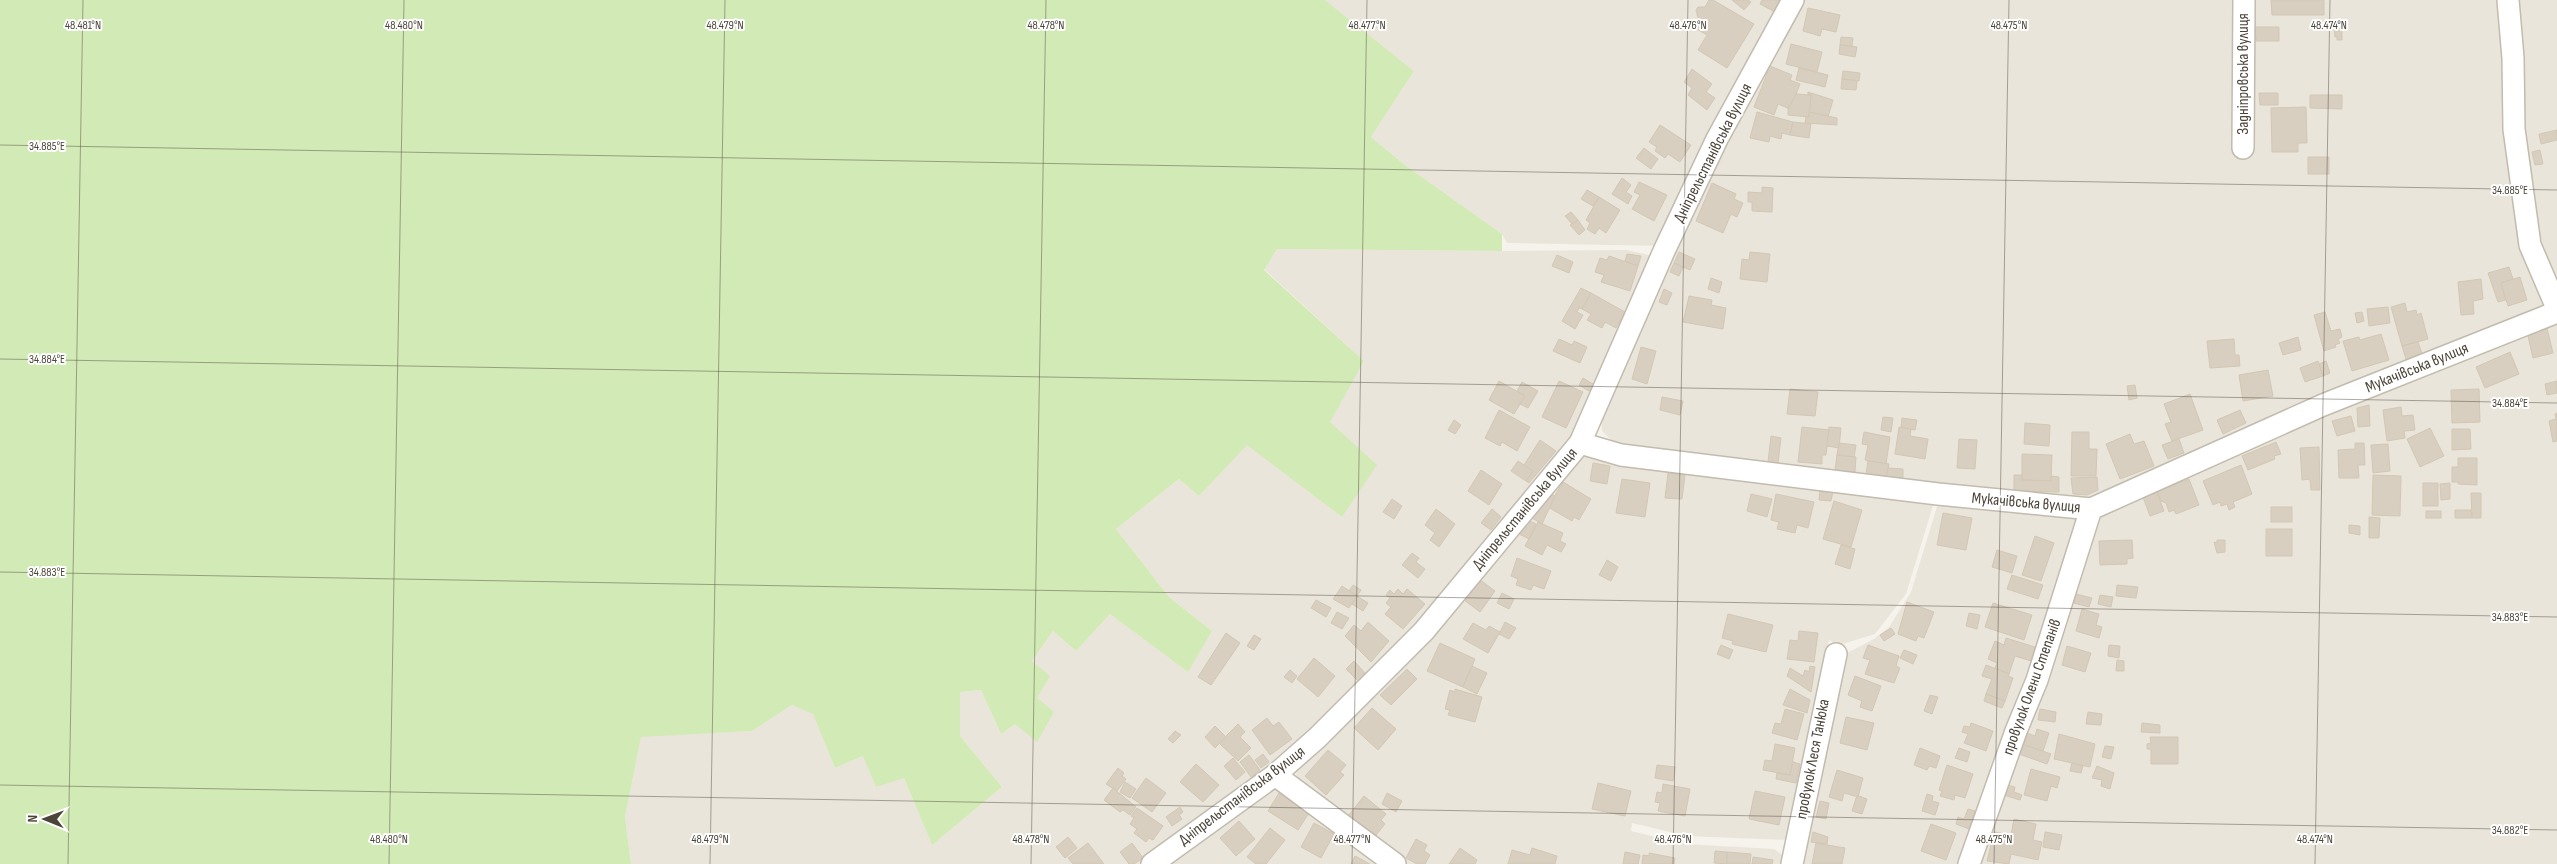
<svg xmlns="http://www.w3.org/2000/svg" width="2557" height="864" font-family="'Sofia Sans Condensed',sans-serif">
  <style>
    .residential { fill: #eae5da }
    .green { fill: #d2eab5 }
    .building { fill: #d8cfc1; stroke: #d3c7b4 }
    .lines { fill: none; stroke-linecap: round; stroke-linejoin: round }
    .minor-casing { stroke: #c2bbae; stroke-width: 24 }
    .minor { stroke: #fff; stroke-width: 21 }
    .ticks { fill: none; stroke: #4b4439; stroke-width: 1; stroke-opacity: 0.45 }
    .labels { text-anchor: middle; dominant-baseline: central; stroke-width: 4; stroke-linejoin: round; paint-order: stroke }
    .street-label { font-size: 16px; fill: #4b4439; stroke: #fff }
    .ticks-label { font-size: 12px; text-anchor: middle; fill: #4b4439; stroke: #fff; stroke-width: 4; stroke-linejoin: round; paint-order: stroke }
  </style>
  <rect width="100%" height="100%" fill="#f6f3ec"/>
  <g class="residential">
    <polygon points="1325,0 1786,0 1663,246 1507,243 1502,234 1405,165 1371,137 1414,71"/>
    <polygon points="1800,0 2240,0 2238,157 2248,159 2247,0 2500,0 2548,310 2091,500 2069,500 1619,448 1602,431 1601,410 1671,253"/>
    <polygon points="2513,0 2557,0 2557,292 2538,243 2517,126"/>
    <polygon points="1277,249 1502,251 1627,250 1657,257 1574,440 1423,623 1268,773 1207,813 1139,864 631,864 625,817 641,736 752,731 792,705 813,713 835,768 863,756 904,778 932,845 1002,787 960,736 960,692 981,690 1001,734 1015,724 1036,698 1032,661 1053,631 1076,651 1110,614 1187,671 1212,631 1169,597 1116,529 1179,479 1199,496 1247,444 1342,517 1329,422 1364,361 1264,269"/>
    <polygon points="2557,318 2557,864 1978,864 2088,543 2099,520 2113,506 2145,490"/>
    <polygon points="1584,456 1935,499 1906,594 1875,634 1839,645 1829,640 1789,840 1687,836 1632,823 1631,831 1685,844 1774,849 1785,857 1783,864 1407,864 1297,786 1296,769 1572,461"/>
    <polygon points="1939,500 2073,514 2079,522 1965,864 1800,864 1832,697 1847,653 1874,639 1889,627 1911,592"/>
    <polygon points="1272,787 1387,864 1164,864"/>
  </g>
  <polygon class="green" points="0,0 1325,0 1414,71 1371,137 1405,165 1502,234 1502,251 1277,249 1264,270 1364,361 1330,422 1377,465 1342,517 1247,445 1199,496 1179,479 1116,529 1169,597 1212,631 1188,672 1110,614 1076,651 1053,631 1032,661 1050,676 1037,698 1054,712 1037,742 1015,724 1001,734 981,690 960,692 960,736 1002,787 932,845 904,778 876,787 863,756 835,768 813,714 792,705 752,731 641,737 625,817 631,864 0,864"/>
  <g class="building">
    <polygon points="1709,0 1713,0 1754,24 1727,68 1698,50 1707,35 1693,27 1698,18 1696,10 1698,7 1705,7"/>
    <polygon points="1732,0 1748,0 1751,2 1744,10"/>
    <polygon points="1762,0 1782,0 1775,12 1760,4"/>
    <polygon points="2271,0 2324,0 2324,15 2272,15"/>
    <polygon points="1808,8 1840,15 1836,32 1822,29 1820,36 1803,31"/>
    <polygon points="2334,26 2342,26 2342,40 2337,40 2337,37 2335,37"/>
    <polygon points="2255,27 2279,27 2279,41 2256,41"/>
    <polygon points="1841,37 1853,38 1852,46 1840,45"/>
    <polygon points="1791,44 1822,52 1817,72 1786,64"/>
    <polygon points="1840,45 1857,47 1855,57 1839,54"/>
    <polygon points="1770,66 1792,75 1790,80 1800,84 1790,109 1778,104 1774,115 1754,107"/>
    <polygon points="1799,68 1828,75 1825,87 1796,80"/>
    <polygon points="1692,69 1712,84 1706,92 1715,98 1707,110 1688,95 1692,88 1684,82"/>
    <polygon points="1843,71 1860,73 1859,81 1842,79"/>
    <polygon points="1842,79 1857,81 1856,90 1841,89"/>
    <polygon points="1808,92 1833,100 1828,117 1809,112 1811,95 1808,95"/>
    <polygon points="2259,93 2278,93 2278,105 2260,105"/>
    <polygon points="1796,94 1811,95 1809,117 1788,115 1788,109"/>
    <polygon points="2310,95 2342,95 2342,109 2310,108"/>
    <polygon points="2306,107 2307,143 2298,143 2298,152 2272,152 2271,108"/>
    <polygon points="1757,112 1793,122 1790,135 1782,133 1781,139 1770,136 1769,142 1750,138"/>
    <polygon points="1809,112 1837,118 1837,125 1805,123 1806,117 1809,117"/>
    <polygon points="1793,122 1811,124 1809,138 1790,135"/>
    <polygon points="1660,125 1691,145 1680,162 1668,154 1665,158 1655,151 1657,147 1649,142"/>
    <polygon points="2557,130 2557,140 2541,144 2539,134"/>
    <polygon points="1644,148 1658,159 1651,169 1636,158"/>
    <polygon points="2540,150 2543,164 2535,165 2532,152"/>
    <rect x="2308" y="157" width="21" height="17"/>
    <polygon points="1622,178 1631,185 1626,192 1632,196 1628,204 1612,194"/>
    <polygon points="1639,182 1667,195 1654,221 1632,209 1640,195 1634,192"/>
    <polygon points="1712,183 1736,194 1734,199 1743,203 1737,217 1731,214 1723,233 1696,221"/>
    <polygon points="1762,187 1773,188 1772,212 1752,211 1752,202 1748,202 1748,192 1762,193"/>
    <polygon points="1587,190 1599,197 1593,206 1581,199"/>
    <polygon points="1599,197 1620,210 1606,233 1599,228 1595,234 1587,229 1590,223 1586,220"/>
    <polygon points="1571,212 1578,220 1572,224 1565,216"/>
    <polygon points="1578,220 1585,230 1579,235 1570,225"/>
    <polygon points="1679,252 1695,259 1690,270 1674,263"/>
    <polygon points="1750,252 1770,254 1767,282 1740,279 1742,259 1749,260"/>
    <polygon points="1627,254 1641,256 1638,266 1625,261"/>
    <polygon points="1557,255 1573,262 1569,273 1552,266"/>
    <polygon points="1609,256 1638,266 1630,291 1601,282 1604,275 1595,272 1600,258 1607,260"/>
    <polygon points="1674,263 1683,267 1679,276 1670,272"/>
    <polygon points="2509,267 2513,279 2501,283 2506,300 2498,302 2488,273"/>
    <polygon points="2520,277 2527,300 2508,306 2501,283"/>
    <polygon points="1711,278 1722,282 1719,293 1708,289"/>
    <polygon points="2481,279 2483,299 2473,301 2474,314 2461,315 2458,282"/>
    <polygon points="1581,288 1591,293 1582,309 1579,308 1577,312 1583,315 1575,329 1562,321"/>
    <polygon points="1664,289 1672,293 1667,305 1659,302"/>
    <polygon points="1591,293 1625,312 1616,328 1605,322 1602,328 1587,320 1591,314 1582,309"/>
    <polygon points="1689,296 1712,300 1711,305 1726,308 1723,329 1683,322"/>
    <polygon points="2405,303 2407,312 2416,310 2417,315 2421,313 2428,339 2402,346 2391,307"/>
    <polygon points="2388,307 2390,323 2369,326 2367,309"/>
    <polygon points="2325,312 2331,331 2340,329 2342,337 2338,339 2340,343 2335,345 2336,347 2324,351 2314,315"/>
    <polygon points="2362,312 2364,321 2357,323 2355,313"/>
    <polygon points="2547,328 2553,353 2533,358 2528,336"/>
    <polygon points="2381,334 2389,360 2352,371 2343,341 2359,337 2360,340"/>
    <polygon points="2298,337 2301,350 2283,355 2279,343"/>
    <polygon points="1559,339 1572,345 1574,341 1587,347 1580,363 1553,351"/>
    <polygon points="2234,339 2235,355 2239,355 2240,366 2210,368 2207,341"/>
    <polygon points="2418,342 2423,357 2407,362 2402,346"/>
    <polygon points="1641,347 1656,351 1647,384 1632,379"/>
    <polygon points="2510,352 2519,374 2485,388 2476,367"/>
    <polygon points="2318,361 2323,376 2305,382 2300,368"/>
    <polygon points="2326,361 2330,373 2323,376 2319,364"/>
    <polygon points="2268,370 2273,396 2243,401 2239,375"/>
    <polygon points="1583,378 1593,384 1589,391 1579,385"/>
    <polygon points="1499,381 1525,396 1514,414 1489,400"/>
    <polygon points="1559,381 1583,392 1566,428 1542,417"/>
    <polygon points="2557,381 2557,393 2547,395 2545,384"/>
    <polygon points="1522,382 1538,391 1528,408 1520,404 1525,396 1517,391"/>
    <polygon points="2135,385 2137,398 2129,400 2127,386"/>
    <polygon points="1790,389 1818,392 1815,416 1787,414"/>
    <polygon points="2479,389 2480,422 2452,423 2451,390"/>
    <polygon points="2190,394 2203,430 2172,441 2165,424 2171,422 2164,404"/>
    <polygon points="1662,397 1683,401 1680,415 1660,410"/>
    <polygon points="2369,405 2370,426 2358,427 2357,408"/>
    <polygon points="2401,407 2402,416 2413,415 2415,430 2404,431 2405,438 2387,441 2383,410"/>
    <polygon points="1499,410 1530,427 1517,451 1502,442 1500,446 1485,438"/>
    <polygon points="2240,410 2246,423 2223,434 2217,420"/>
    <polygon points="2557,413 2557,441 2553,442 2549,421 2556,419 2555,414"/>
    <polygon points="2351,416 2355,431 2337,436 2332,421"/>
    <polygon points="1883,417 1893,418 1891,432 1881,430"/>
    <polygon points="1902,418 1917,420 1915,430 1901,428"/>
    <polygon points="1454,420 1461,425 1455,434 1448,430"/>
    <polygon points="2025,423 2050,425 2049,446 2024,444"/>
    <polygon points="1802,427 1829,430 1826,455 1822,455 1822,464 1798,462"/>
    <polygon points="1829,427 1841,428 1839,448 1827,446"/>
    <polygon points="1899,427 1911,429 1910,436 1928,439 1925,459 1895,454"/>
    <polygon points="2430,428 2444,456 2420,467 2407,439"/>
    <polygon points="2452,429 2470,429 2471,449 2452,450"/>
    <polygon points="1864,432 1890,437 1886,464 1865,460 1868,445 1862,444"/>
    <polygon points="2072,432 2089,432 2089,449 2097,449 2096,476 2071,476"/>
    <polygon points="2130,434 2134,444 2144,441 2154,466 2120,479 2106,444"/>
    <polygon points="1771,436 1781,438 1778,463 1768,462"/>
    <polygon points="1959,439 1977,440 1975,469 1957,468"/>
    <polygon points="2179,439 2184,453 2168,459 2162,445"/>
    <polygon points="1540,440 1556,451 1529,483 1526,481 1533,471 1524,465"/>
    <polygon points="2276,442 2281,454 2274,456 2275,459 2248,470 2242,456"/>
    <polygon points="1839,443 1856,445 1854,457 1837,455"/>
    <polygon points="2355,443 2364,443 2365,465 2358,465 2359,478 2339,478 2338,450 2355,449"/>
    <polygon points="2388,444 2390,471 2373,473 2371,445"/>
    <polygon points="2319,447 2320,490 2311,490 2310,479 2302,480 2300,448"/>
    <polygon points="2022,454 2052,455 2051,481 2022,480"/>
    <polygon points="1837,455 1856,457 1855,472 1835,470"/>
    <polygon points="2458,458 2477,458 2477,485 2458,484 2458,482 2452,482 2452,467 2458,467"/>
    <polygon points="1518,461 1533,471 1526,481 1511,471"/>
    <polygon points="1868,461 1889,464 1886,478 1866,474"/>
    <polygon points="1593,463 1610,466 1607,484 1590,481"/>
    <polygon points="2241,465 2252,494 2233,502 2235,507 2229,510 2227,504 2221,506 2220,502 2213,505 2203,481"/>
    <polygon points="1888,468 1903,469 1903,479 1886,478"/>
    <polygon points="1481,470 1502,484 1489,505 1468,491"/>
    <polygon points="1668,473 1685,475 1682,499 1665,498"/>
    <polygon points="2014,475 2022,475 2022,480 2051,481 2051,476 2059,477 2059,492 2014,491"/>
    <polygon points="2373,475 2401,476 2400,516 2372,515"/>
    <polygon points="2097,477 2098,490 2087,495 2073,494 2071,478"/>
    <polygon points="1622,479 1650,483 1645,517 1616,513"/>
    <polygon points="2189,479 2199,505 2176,514 2174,510 2169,512 2166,503 2161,501 2157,492"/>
    <polygon points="1563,482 1591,499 1579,520 1574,517 1572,521 1548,507"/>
    <rect x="2423" y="483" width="15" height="23"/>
    <polygon points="2450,483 2450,499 2441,500 2440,484"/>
    <polygon points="1820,491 1833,491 1831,501 1819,500"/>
    <polygon points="2157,492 2164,511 2150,516 2143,497"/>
    <polygon points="1549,493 1555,496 1542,524 1529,516"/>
    <polygon points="2471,493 2481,493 2481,518 2472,518"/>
    <polygon points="1751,494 1772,499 1767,517 1747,511"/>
    <polygon points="1776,494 1814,502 1808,528 1797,525 1795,533 1777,529 1779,522 1771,520"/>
    <polygon points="1392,499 1402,506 1394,519 1383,512"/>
    <polygon points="1834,501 1862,510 1851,547 1823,539"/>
    <rect x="2271" y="507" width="21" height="15"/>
    <polygon points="1436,509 1455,524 1439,547 1430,540 1435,533 1425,525"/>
    <polygon points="1492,509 1501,517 1491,530 1481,523"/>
    <polygon points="2455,510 2471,510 2472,518 2455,518"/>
    <rect x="2426" y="511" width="15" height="7"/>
    <polygon points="1943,513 1972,518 1966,550 1937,545"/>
    <polygon points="2369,517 2380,518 2379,538 2369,538"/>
    <polygon points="1527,520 1536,524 1529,539 1517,533"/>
    <polygon points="1538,522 1563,533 1560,541 1566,544 1561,552 1547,545 1542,555 1525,546"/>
    <polygon points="2349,525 2360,526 2360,535 2349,533"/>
    <rect x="2266" y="529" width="26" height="27"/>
    <polygon points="2035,536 2054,543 2041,581 2022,575"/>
    <polygon points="2132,540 2133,558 2127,559 2127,564 2100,565 2099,541"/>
    <polygon points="2217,540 2225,540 2225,552 2217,553 2214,542 2217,543"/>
    <polygon points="1841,545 1855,549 1850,569 1835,564"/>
    <polygon points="1997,550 2017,556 2012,573 1992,567"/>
    <polygon points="1412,553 1419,558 1416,562 1425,569 1418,578 1402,565"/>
    <polygon points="1517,558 1551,571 1544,589 1533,585 1531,590 1516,585 1518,579 1511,576"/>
    <polygon points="1607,560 1618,567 1611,581 1599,575"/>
    <polygon points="2012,575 2043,585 2038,599 2007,589"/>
    <polygon points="1479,579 1495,591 1480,612 1464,600"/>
    <polygon points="1353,585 1361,590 1357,596 1349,591"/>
    <polygon points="2117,585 2138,587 2136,598 2116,596"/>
    <polygon points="1342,586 1357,596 1349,608 1333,599"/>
    <polygon points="1398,589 1403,594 1407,589 1425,604 1403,629 1385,614 1391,607 1386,603 1390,598 1386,595 1390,590 1394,594"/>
    <polygon points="1502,593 1514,599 1509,609 1497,603"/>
    <polygon points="2076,594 2092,598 2089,607 2074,603"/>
    <polygon points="2100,595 2113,597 2111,607 2098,604"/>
    <polygon points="1357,596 1368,603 1363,611 1352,604"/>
    <polygon points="1316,600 1331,608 1326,617 1311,608"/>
    <polygon points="1907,602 1934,612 1924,638 1918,636 1916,641 1898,634"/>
    <polygon points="1993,603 2032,615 2024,640 1985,627"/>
    <polygon points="2082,609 2099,614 2096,625 2102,627 2099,638 2076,631"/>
    <polygon points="1337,612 1349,618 1342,629 1331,623"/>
    <polygon points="1969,613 1980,615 1977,629 1966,626"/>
    <polygon points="1728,614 1773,625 1766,652 1732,644 1733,641 1722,638"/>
    <polygon points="1368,622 1389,641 1371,662 1345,636 1354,625 1361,631"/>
    <polygon points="1505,622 1516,628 1509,639 1499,634"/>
    <polygon points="1473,623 1486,630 1489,626 1500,632 1488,653 1463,639"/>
    <polygon points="1891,628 1895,634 1884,641 1880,635"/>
    <polygon points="1799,631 1818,633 1814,662 1787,659 1790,640 1798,641"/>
    <polygon points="1226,633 1240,643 1211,685 1198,677"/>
    <polygon points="1254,635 1261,639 1254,650 1247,646"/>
    <polygon points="2006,638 2035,647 2031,661 2015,656 2009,674 1995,668 1997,663 1988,659 1995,641 2004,645"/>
    <polygon points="1440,643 1475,659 1463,687 1427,671"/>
    <polygon points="1721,645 1733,650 1729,659 1717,654"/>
    <polygon points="1868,645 1899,656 1896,666 1900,668 1894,683 1865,674 1870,660 1863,658"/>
    <polygon points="2109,645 2120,646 2119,658 2108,656"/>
    <polygon points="2067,646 2091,653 2085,672 2062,665"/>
    <polygon points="1904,650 1917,655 1913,664 1900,658"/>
    <polygon points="1314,658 1335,676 1318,697 1297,679"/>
    <polygon points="2117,660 2124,661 2124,671 2116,671"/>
    <polygon points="1354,661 1366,674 1358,681 1346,669"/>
    <polygon points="1986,665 2009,674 2008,676 2013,678 2005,701 1986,694 1992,679 1982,676"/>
    <polygon points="1472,666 1487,673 1477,694 1463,687"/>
    <polygon points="1810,666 1815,667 1811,692 1787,676 1790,668 1803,676 1805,670 1809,672"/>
    <polygon points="1407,669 1417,679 1391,705 1380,695"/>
    <polygon points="1290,670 1297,676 1292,683 1284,677"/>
    <polygon points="1855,676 1881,686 1872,711 1860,707 1862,701 1848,695"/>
    <polygon points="1455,689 1482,697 1475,722 1448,715 1450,710 1445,709 1450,690 1455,692"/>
    <polygon points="1790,689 1810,700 1807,713 1783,705"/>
    <polygon points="1986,694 2005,701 2002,708 1984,701"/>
    <polygon points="1930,695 1938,697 1932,714 1924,711"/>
    <polygon points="1372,708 1396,729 1378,750 1354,728"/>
    <polygon points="1785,709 1804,714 1797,740 1772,733 1775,723 1781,724"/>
    <polygon points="2040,709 2056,712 2055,722 2038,720"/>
    <polygon points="2088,712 2102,714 2101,725 2086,724"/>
    <polygon points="1846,717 1874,723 1867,750 1840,743"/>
    <polygon points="1267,718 1273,726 1279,722 1292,739 1270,755 1252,730"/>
    <polygon points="1971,723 1993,731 1986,751 1964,743 1968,734 1962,732 1964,726 1970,727"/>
    <polygon points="2142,723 2160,725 2160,733 2141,732"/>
    <polygon points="1238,724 1245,732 1240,737 1251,748 1238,761 1219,743"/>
    <polygon points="1215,726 1226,737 1215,748 1205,737"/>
    <polygon points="2037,729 2049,733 2043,751 2024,745 2027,733 2035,736"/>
    <polygon points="1175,731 1181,735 1173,743 1168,739"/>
    <polygon points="2059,734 2095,744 2090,767 2054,759"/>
    <polygon points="2150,737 2178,737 2178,764 2151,764 2151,749 2147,749 2147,744 2151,743"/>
    <polygon points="1775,744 1795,748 1790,775 1763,770 1765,760 1772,761"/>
    <polygon points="2022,744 2051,754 2047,764 2019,754"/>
    <polygon points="2105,746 2114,747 2111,759 2102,757"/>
    <polygon points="1920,748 1940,756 1936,768 1929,766 1927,770 1914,765"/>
    <polygon points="1959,748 1970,752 1967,762 1955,758"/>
    <polygon points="1328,750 1346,765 1340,772 1344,775 1326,795 1305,776"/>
    <polygon points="1263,754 1269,762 1261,768 1255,760"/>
    <polygon points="1249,755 1260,770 1251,777 1240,762"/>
    <polygon points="1233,758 1245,772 1236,780 1224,766"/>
    <polygon points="1793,762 1800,764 1796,783 1776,779 1777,773 1790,775"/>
    <polygon points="2072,763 2083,766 2081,773 2070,771"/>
    <polygon points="1196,764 1219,785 1203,802 1180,782"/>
    <polygon points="1657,765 1675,767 1673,781 1655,778"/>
    <polygon points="1947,765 1973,774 1965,798 1955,795 1954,800 1940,796 1942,791 1939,790"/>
    <polygon points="2097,766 2114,773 2110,789 2101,786 2102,780 2092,778"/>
    <polygon points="1118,768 1124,773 1122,776 1126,779 1117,791 1106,784"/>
    <polygon points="2031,769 2060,777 2057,788 2051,786 2047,801 2024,795"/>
    <polygon points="1837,770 1863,778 1858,797 1844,793 1842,801 1829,797"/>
    <polygon points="1146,778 1166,793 1152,812 1132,798"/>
    <polygon points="1125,782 1136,789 1130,798 1120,792"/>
    <polygon points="1598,783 1631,791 1625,816 1592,809"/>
    <polygon points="1663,784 1690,789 1685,816 1658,811 1660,803 1655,802 1657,792 1662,793"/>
    <polygon points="2007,785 2015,787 2014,792 2022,795 2020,800 2004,795"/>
    <polygon points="1113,788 1136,807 1130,815 1123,810 1120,812 1104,800"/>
    <polygon points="1755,791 1785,797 1779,825 1749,819"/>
    <polygon points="1279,793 1309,813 1298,830 1268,811"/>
    <polygon points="1387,793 1402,801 1396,812 1382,804"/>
    <polygon points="1927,794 1933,796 1932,801 1939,803 1935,815 1922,811"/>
    <polygon points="1364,796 1386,814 1381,820 1385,824 1376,835 1372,831 1370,834 1348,816"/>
    <polygon points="1859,796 1867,799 1862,814 1852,811 1856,798"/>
    <polygon points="1820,801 1829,803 1826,819 1816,817"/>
    <polygon points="1180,807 1183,812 1179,815 1182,819 1172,826 1166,817"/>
    <polygon points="1137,808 1163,826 1153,840 1149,838 1146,842 1134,833 1137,829 1130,824 1134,818 1131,816"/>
    <polygon points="1968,809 1975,811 1969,829 1956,824 1958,817 1964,819"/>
    <polygon points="2014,819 2036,824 2033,840 2042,842 2038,860 2011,854 2009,864 1987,861 1994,832 2011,835"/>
    <polygon points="1239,821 1255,839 1236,856 1220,838"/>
    <polygon points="1314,823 1334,834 1321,858 1301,847"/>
    <polygon points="1931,824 1956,833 1946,860 1921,851"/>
    <polygon points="1270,828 1285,840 1266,864 1256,864 1247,857"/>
    <polygon points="1813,832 1828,837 1827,844 1811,842"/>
    <polygon points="2045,832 2062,835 2059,850 2043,847"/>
    <polygon points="1068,837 1077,848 1065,858 1056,847"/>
    <polygon points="1416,839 1427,845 1424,851 1430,855 1425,864 1417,864 1406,858"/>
    <polygon points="1088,843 1104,864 1073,864 1068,858"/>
    <polygon points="1132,843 1143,858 1134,864 1129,864 1120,852"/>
    <polygon points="1816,843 1845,848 1842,864 1812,864"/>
    <polygon points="1460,848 1477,860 1475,864 1449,864"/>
    <polygon points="1532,848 1557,856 1555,864 1508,864 1512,850 1530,855"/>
    <polygon points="1715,851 1727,852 1727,864 1714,863"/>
    <polygon points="1625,852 1640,855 1638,864 1623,864"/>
    <polygon points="1727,852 1751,854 1750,864 1727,864"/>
    <polygon points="1649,853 1675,858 1674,864 1642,864 1643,855 1649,856"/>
    <polygon points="1355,856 1370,864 1351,864"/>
    <polygon points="1753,857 1773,860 1772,864 1752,864"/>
  </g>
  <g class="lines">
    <g class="minor-casing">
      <g id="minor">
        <polyline points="2508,0 2513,58 2514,129 2530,245 2557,308"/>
        <polyline points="2243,148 2244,0"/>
        <polyline points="1580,443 1621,455 1938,494 2091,509 2323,405 2557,312"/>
        <polyline points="1275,775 1395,864"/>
        <polyline points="1152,864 1275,775 1317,738 1424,631 1580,443 1664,251 1717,139 1793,0"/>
        <polyline points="1792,864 1836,654"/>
        <polyline points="1969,864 2016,731 2037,680 2091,509"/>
      </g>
    </g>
    <use href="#minor" class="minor"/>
  </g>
  <path class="ticks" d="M0,145l2557,45M0,359l2557,44M0,572l2557,45M0,785l2557,45M68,864l15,-864M389,864l15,-864M710,864l15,-864M1031,864l15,-864M1352,864l15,-864M1673,864l15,-864M1994,864l15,-864M2315,864l15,-864"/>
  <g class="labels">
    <g class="street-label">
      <text transform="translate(2243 74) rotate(-90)">Задніпровська вулиця</text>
      <text transform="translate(1713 153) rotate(-63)">Дніпрельстанівська вулиця</text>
      <text transform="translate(2417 368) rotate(-22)">Мукачівська вулиця</text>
      <text transform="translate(2026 503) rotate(5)">Мукачівська вулиця</text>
      <text transform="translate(1525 509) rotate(-50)">Дніпрельстанівська вулиця</text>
      <text transform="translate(2032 687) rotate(-70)">провулок Олени Степанів</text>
      <text transform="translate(1813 759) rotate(-79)">провулок Леся Танюка</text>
      <text transform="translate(1242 796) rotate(-37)">Дніпрельстанівська вулиця</text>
    </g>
  </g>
  <g class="ticks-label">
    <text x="83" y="29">48.481°N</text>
    <text x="404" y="29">48.480°N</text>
    <text x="725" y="29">48.479°N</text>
    <text x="1046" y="29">48.478°N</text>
    <text x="1367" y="29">48.477°N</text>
    <text x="1688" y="29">48.476°N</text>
    <text x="2009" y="29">48.475°N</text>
    <text x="2329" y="29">48.474°N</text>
    <text x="47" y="150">34.885°E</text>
    <text x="2510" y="194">34.885°E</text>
    <text x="47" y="363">34.884°E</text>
    <text x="2510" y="407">34.884°E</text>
    <text x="47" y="576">34.883°E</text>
    <text x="2510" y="621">34.883°E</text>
    <text x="2510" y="834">34.882°E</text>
    <text x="389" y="843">48.480°N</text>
    <text x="710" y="843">48.479°N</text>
    <text x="1031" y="843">48.478°N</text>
    <text x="1352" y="843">48.477°N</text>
    <text x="1673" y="843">48.476°N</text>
    <text x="1994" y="843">48.475°N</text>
    <text x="2315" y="843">48.474°N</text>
  </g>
  <g transform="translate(45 819) rotate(271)" stroke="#ffffff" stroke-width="4" paint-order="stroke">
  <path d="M0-4L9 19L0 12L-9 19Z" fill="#4b4439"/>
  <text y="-8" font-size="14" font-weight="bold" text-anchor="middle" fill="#4b4439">N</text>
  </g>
</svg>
